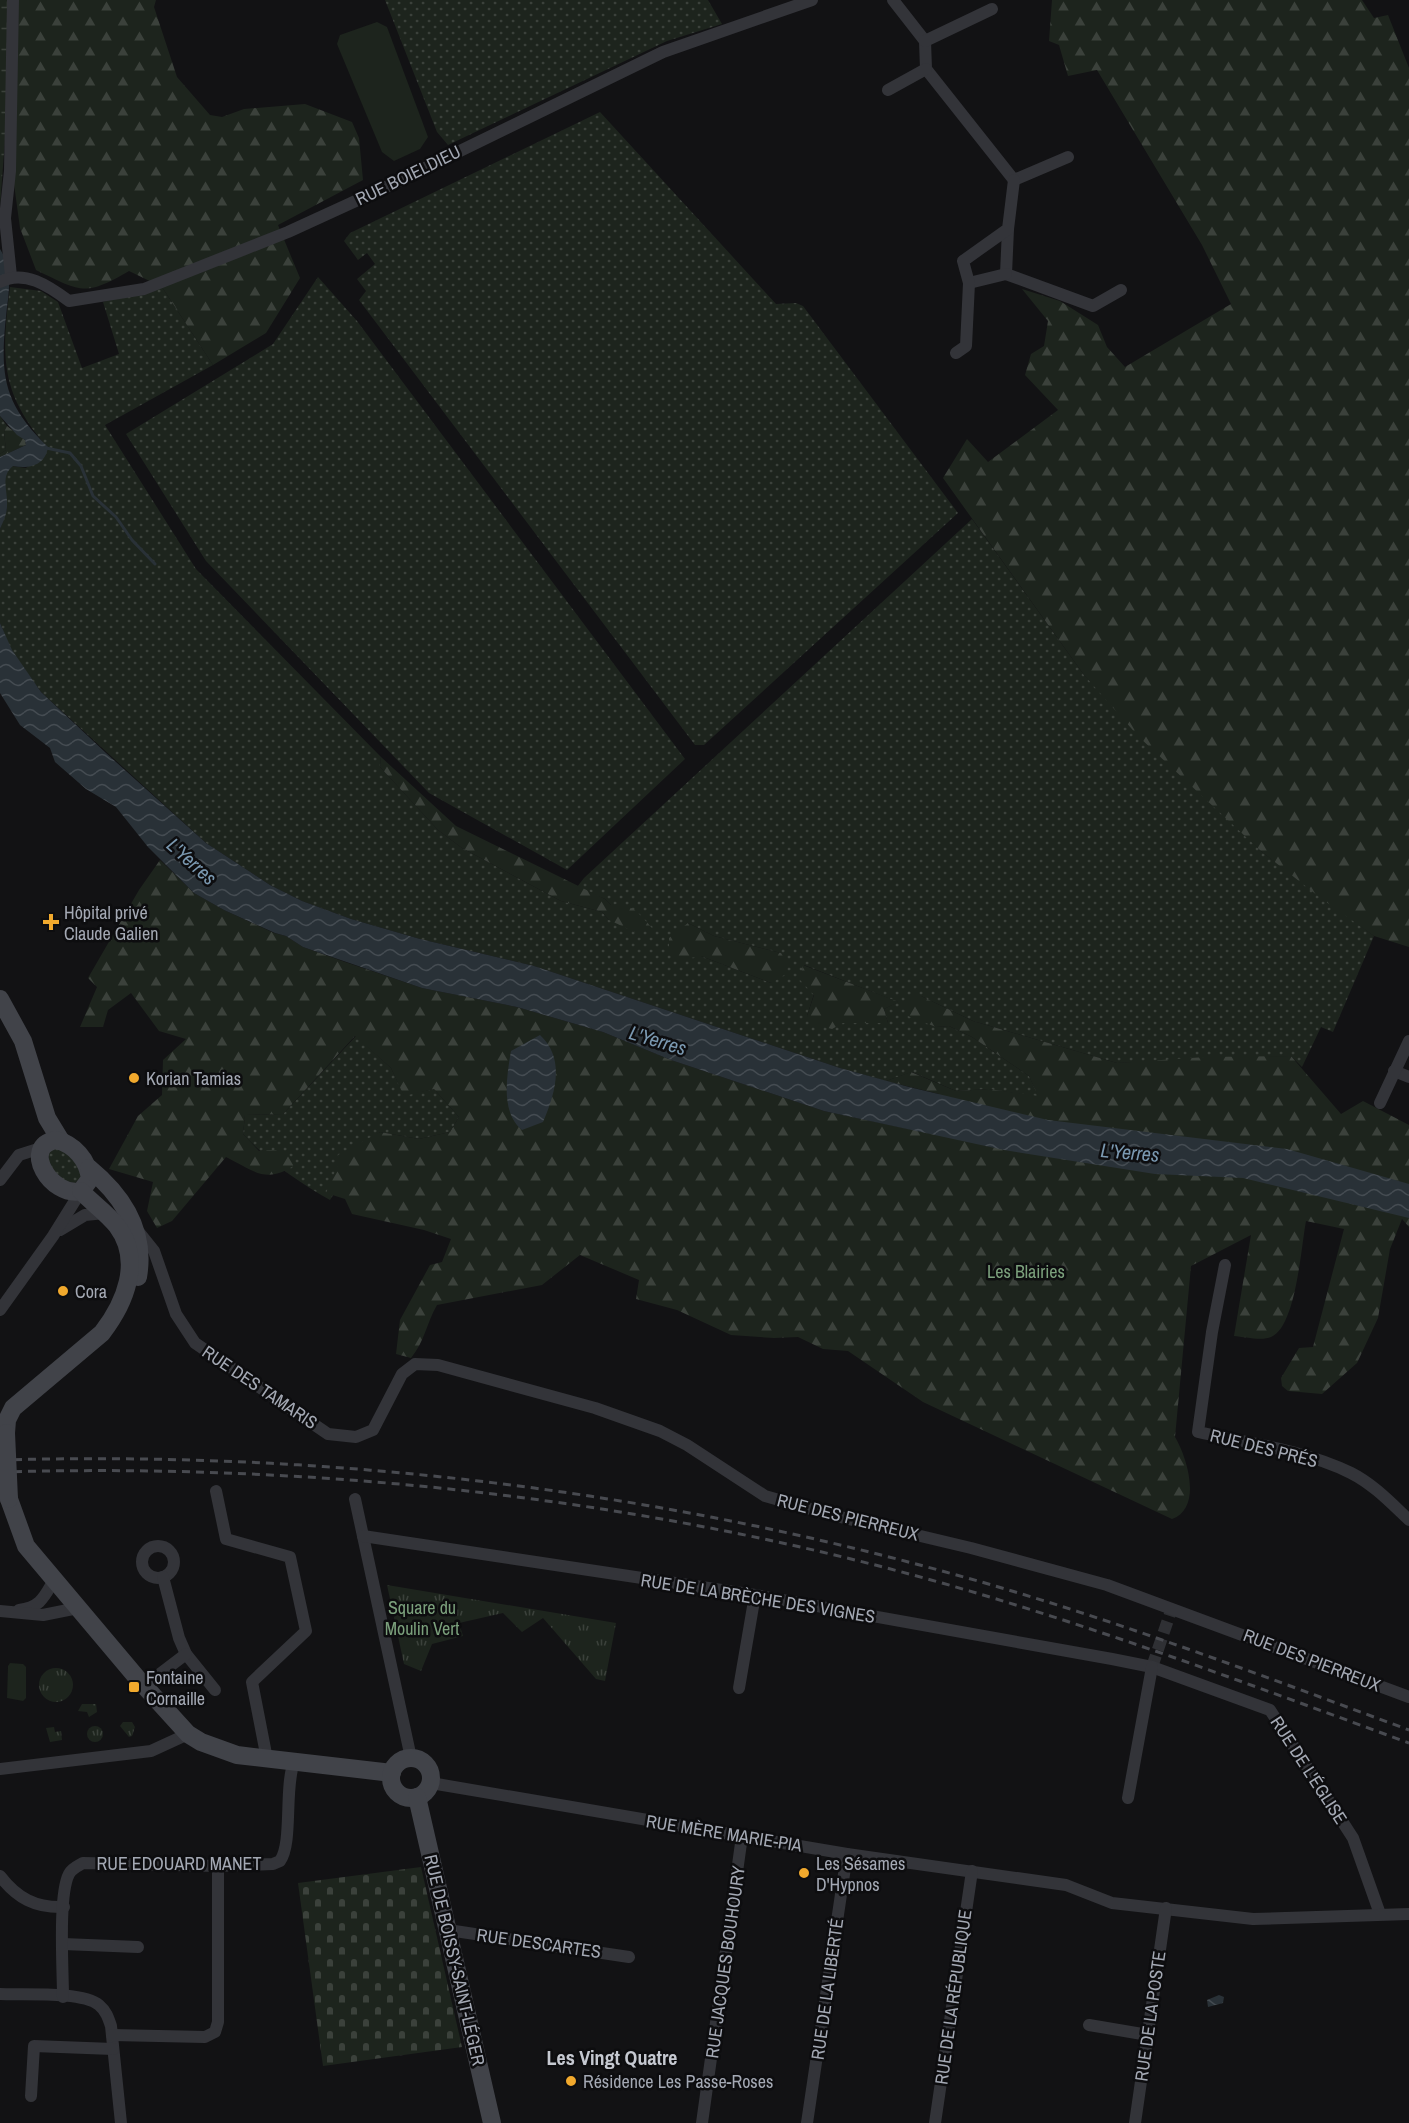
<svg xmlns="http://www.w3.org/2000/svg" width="1409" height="2123" font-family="'Archivo Narrow',sans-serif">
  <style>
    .grass { fill: url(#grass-dots); fill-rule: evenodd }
    .forest { fill: url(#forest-firs) }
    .wetland { fill: url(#wetland-marsh) }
    .cemetery { fill: url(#cemetery-stones) }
    .park { fill: url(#park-tufts) }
    .garden { fill: #1d241d }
    .water { fill: url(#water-waves) }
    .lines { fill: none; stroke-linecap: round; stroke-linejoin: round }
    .stream { stroke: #293137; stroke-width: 3 }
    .street-tunnel { stroke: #2f3034; stroke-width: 12; stroke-dasharray: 12 6; stroke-linecap: butt }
    .street { stroke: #333439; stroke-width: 12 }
    .secondary { stroke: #414349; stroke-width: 18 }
    .rail { stroke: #484a50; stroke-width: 3; stroke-dasharray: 8 6; stroke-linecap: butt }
    .secondary-bridge { stroke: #414349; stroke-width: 18 }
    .poi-dot { fill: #f1a92d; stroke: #0d0d0f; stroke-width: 2 }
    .labels { text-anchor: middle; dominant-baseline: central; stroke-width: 5; stroke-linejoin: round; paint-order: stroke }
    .street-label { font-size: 18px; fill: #a4a9b4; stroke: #0d0d0f }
    .poi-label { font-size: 18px; fill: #a4a9b4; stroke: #0d0d0f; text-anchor: start }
    .park-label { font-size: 18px; fill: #7ba07c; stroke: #0d0d0f }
    .water-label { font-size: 20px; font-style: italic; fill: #7a98b0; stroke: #0d0d0f }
    .neighbourhood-label { font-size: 20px; font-weight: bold; fill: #c5c8d0; stroke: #0d0d0f }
  </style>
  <defs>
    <pattern id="grass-dots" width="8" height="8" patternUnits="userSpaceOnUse" patternTransform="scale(1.5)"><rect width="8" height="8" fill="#1d241d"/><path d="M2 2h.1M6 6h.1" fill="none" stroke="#3b413b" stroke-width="1.8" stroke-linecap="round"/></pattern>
    <pattern id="forest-firs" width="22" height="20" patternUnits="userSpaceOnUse" patternTransform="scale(1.5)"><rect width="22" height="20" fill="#1d241d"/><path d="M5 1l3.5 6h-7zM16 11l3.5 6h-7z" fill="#3b413b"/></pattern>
    <pattern id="wetland-marsh" width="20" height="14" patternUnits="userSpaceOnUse" patternTransform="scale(1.5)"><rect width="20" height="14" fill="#1d241d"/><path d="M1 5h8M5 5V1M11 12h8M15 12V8" fill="none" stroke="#3b413b"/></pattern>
    <pattern id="cemetery-stones" width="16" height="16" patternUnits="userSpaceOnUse" patternTransform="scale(1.5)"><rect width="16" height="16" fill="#1d241d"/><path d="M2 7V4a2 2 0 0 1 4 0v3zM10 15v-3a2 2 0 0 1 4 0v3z" fill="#3b413b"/></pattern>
    <pattern id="park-tufts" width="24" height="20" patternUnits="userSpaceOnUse" patternTransform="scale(1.5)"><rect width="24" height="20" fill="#1d241d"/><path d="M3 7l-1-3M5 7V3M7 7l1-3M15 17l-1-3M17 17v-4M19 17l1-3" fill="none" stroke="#3b413b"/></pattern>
    <pattern id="water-waves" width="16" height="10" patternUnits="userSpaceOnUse" patternTransform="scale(1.5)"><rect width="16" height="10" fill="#293137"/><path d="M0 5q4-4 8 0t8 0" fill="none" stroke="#454c52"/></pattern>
  </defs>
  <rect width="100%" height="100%" fill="#121214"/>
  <g class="grass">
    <polygon points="385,0 708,0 722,24 667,41 448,145 437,132"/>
    <polygon points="600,112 776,304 796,303 803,306 958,513 704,745 695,745 359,300 366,291 357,279 375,264 367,253 358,260 344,241 350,233"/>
    <polygon points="318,277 357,321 685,759 567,870 429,793 206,561 126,434 273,344"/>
    <path d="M10,287l31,4 17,11 24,66 37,-14 -16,-52 59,-15 51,78 -108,60 91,144 185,188 -1,10 58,63 24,18 99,53 41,11 7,8 2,-15 -6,-6 -28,-12 7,-9 388,-359 112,156 178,177 112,84 -41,96 -12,-5 -19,40 -11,-11 -174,7 -144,-42 -52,-25 15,31 13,-1 23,11 57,39 10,21 -50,-8 -33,2 -44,-19 -26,9 -46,-13 -306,-102 -114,-27 -69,-20 -49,-18 -32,-16 -64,-42 -165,-151 -30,-42 -11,-27v-94l7,-20 -4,-30 4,-9 5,-4 14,2 22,-20c-48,-55 -47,-90 -38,-161zM688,923l26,13 67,17 -10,30 -70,-27zM804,965l94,37 -14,7 4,14h-45l-36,-7 7,-22z"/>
    <polygon points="0,416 7,426 4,432 6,450 0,454"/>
    <path d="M356,1036l35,32 13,27 30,-6 25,28 -9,15 -31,7 -39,-7 -41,30 1,22 -10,16c-33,-19 -61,-38 -87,-66l2,-19 38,-1z"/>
    <polygon points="48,1149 66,1149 82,1171 80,1179 75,1183 64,1181 49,1165"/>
  </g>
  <g class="forest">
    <path d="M13,0h143l-2,7 23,70 33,38 12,2 22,-8 61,-5 47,18 7,16 4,42 -85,45 22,53 -34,55 -53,32 -51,-78 -33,-16c-45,26 -47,21 -93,-1l-16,-42 -14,-103z"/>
    <polygon points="1052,0 1362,0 1374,18 1388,15 1409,68 1409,947 1374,936 1322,899 1262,852 1139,737 1084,675 943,478 967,439 988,462 1058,410 1025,375 1031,354 1044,346 1048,321 1022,289 1060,301 1098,325 1107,347 1125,367 1231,304 1202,245 1097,70 1068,76 1059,45 1049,41"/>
    <polygon points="7,426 25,440 26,445 0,457 0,454 6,450 4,432"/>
    <path d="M381,757l75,69 149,73 6,6c20,-4 29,10 42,24l-16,4 -28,-13 -7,-8 -41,-11 -99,-53 -24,-18 -58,-63z"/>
    <path d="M160,860l34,33 30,17 50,23 12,3 17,11 42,15 77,26 95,19 86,25 68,28 153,51 113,24 2,-41 -53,-13 25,-9 45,19 33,-2 49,7 -9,-20 -57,-39 -23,-11 -13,1 -28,-11 -6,-13 7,-5 12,-2 52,25 144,42 89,-6 85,-1 50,58 22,-13 46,24v102l-7,-8 -12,30 -12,69 -21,45 -35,31 -34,-3 -6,-5 -1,-8 18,-30 14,-1 31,-118 -38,-8c-5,26 -10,106 -35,116 -9,4 -26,0 -37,-1l17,-101 -60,31 -16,171c12,20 28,71 -3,82l-249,-117 -75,-51 -25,-2 -25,-12 -24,1 -43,-3 -54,-25 -41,-11 3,-19 -59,-25 -38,30 -105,20c-11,19 -12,36 -26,53l-15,-4 4,-34 30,-55 12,-3 9,-23 -27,-9 -72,-16 -7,-15 -19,-6 13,-31 -1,-7 42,-23 39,7 31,-7 9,-15 -25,-28 -30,7 -13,-28 -36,-32 -72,78 -38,1 -2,19 16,17c16,-2 28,-3 37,13 -29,21 -42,7 -70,-7l-54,64 -15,7 -10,-17 6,-29 -44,-13 29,-53 24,-21 1,-35 23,-21 -27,-8 -28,-38 -23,17 -5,17h-23l17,-40 -9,-9 51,-88z"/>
    <polygon points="688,923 714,936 781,953 788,965 786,974 771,983 701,956 680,960 669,952 669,938"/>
    <polygon points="803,965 899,1002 884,1009 888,1023 843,1023 832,1029 817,1025 807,1016 814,995 800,980"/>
  </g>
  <polygon class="wetland" points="0,0 9,0 6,125 0,207"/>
  <polygon class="cemetery" points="421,1867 462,2047 323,2066 298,1883"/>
  <g class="park">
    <polygon points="387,1585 616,1623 605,1681 596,1679 543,1618 522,1632 503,1613 459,1623 463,1636 432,1644 421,1671 404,1664"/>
    <circle cx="56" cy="1685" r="17"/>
    <polygon points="82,1704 96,1704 97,1712 89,1717 87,1712 78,1711"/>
    <polygon points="123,1722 132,1722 135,1727 132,1736 129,1737 120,1726"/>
    <circle cx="95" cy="1734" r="8"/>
    <polygon points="54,1727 55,1732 61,1731 62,1740 50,1742 46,1728"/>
  </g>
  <g class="garden">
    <polygon points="377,22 387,27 428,137 420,149 394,161 382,152 337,44 340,35"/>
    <polygon points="10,1663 23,1664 26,1667 26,1698 23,1701 7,1698 8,1666"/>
  </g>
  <g class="water">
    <path d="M0,249c11,17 10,38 7,58 -7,64 -7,94 41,140 -3,19 -19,22 -35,19 -13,10 -5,25 -6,40 0,8 -4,16 -7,23v-72l26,-12 -1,-5 -8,-5 -17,-19z"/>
    <polygon points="0,623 12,650 41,692 106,753 206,843 270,885 302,901 351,919 420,939 534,966 840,1068 909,1087 1048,1120 1287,1149 1409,1184 1409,1218 1243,1178 1155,1174 1004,1150 824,1111 671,1060 603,1032 517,1007 422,988 303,947 286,936 275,933 224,910 194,893 148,847 116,807 86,789 55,762 50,748 20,725 0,693"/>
    <path d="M540,1035c26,24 15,59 3,87l-21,8c-22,-18 -15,-55 -11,-79z"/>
    <polygon points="1219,1995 1224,1997 1223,2003 1208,2007 1207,2000"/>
  </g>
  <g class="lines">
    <polyline class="stream" points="46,448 70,453 81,466 93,496 116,517 132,540 155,564"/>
    <polyline class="street-tunnel" points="1152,1667 1172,1608"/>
    <g class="street">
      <polyline points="893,0 925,41 926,69 1014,180 1068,157"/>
      <polyline points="925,41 992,9"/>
      <polyline points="888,90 926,69"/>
      <polyline points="1008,229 1006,274 1093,306 1121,290"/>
      <polyline points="11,276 5,218 10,171 13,0"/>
      <path d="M0,282c24,-13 49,4 69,19l75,-12 144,-57 96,-44 279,-136 149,-52"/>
      <polyline points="969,283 1006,274"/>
      <polyline points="956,353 966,346 969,283 963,261 1008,229 1014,180"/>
      <polyline points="1394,1071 1409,1077"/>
      <polyline points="1380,1103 1409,1041"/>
      <polyline points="0,1180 19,1155 41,1148"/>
      <polyline points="60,1230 85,1215 105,1213"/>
      <polyline points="138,1231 154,1251 176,1314 195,1343 328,1434 356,1437 373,1430 402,1374 415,1364 438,1365 595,1408 660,1431 687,1445 765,1496 832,1515 971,1548 1107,1585 1409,1697"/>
      <path d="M1225,1265l-13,67 -14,100c50,11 106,18 153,41 22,11 40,30 58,47"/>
      <polyline points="0,1310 53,1236 81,1191"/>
      <polyline points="216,1491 226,1539 290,1557 306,1631 252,1682 267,1759"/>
      <polyline points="355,1499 411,1758"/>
      <polyline points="363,1536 755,1595 1112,1659 1152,1667 1270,1710 1353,1838 1380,1914"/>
      <circle cx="158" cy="1562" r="16"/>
      <polyline points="163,1577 179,1638 186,1654 215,1690"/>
      <path d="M19,1610c22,-3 25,-13 35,-30"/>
      <polyline points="0,1611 43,1615 78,1608"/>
      <polyline points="144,1686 186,1654"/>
      <polyline points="739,1688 755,1595"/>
      <polyline points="0,1769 151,1751 188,1734"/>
      <polyline points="431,1783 847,1854 1066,1885 1112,1903 1253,1919 1409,1914"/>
      <polyline points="1128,1798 1152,1667"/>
      <path d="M0,1876c17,22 35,32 64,31"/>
      <polyline points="448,1930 629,1957"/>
      <polyline points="63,1944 138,1947"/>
      <path d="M0,1994c23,1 83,-3 99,11 7,6 9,12 12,21l10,97"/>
      <path d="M63,1997c0,-27 -5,-102 6,-123 3,-6 9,-8 14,-11l135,3 55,-2 7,-3c13,-18 4,-73 14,-99"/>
      <polyline points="1089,2025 1148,2035"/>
      <polyline points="112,2035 205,2037 215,2032 218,2022 218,1866"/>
      <polyline points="31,2096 34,2046 113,2049"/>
      <polyline points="702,2123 742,1836"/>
      <polyline points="807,2123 847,1854"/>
      <polyline points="935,2123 972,1871"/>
      <polyline points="1135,2123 1166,1908"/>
    </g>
    <g class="secondary">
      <polyline points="0,999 23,1041 47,1118 61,1141"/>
      <path d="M56,1140c18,4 32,20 34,39l-9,12c-30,7 -61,-45 -25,-51z"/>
      <path d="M89,1168c34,28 57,63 49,109"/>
      <path d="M6,1433l1,-13 6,-12 89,-75c23,-30 41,-72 15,-107 -10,-13 -25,-23 -36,-35"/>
      <polyline points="9,1499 26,1546 138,1679 188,1734 201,1742 237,1755 392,1773"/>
      <circle cx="411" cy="1778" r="20"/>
      <polyline points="417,1797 492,2123"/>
    </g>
    <g class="rail">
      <path d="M0,1460c317,-9 636,27 942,111 159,43 313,102 467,159"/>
      <path d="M0,1472c316,-9 637,25 942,111 158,45 312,103 467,160"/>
    </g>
    <polyline class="secondary-bridge" points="6,1433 9,1499"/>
  </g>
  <g class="poi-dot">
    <path d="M48 913h6v6h6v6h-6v6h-6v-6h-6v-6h6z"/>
    <circle cx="134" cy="1078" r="6"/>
    <circle cx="63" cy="1291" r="6"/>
    <rect x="128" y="1681" width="12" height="12" rx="3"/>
    <circle cx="804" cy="1873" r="6"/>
    <circle cx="571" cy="2081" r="6"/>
  </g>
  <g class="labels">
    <g class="street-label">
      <text transform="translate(408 175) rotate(-26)">RUE BOIELDIEU</text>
      <text transform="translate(260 1387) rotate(34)">RUE DES TAMARIS</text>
      <text transform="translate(1264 1448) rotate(14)">RUE DES PRÉS</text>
      <text transform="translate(848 1517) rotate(14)">RUE DES PIERREUX</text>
      <text transform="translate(758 1598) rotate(9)">RUE DE LA BRÈCHE DES VIGNES</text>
      <text transform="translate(1312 1660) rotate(21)">RUE DES PIERREUX</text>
      <text transform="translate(1309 1770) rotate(57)">RUE DE L'ÉGLISE</text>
      <text transform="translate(724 1833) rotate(9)">RUE MÈRE MARIE-PIA</text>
      <text x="179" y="1863">RUE EDOUARD MANET</text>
      <text transform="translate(539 1943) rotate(8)">RUE DESCARTES</text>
      <text transform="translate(455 1960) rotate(77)">RUE DE BOISSY-SAINT-LÉGER</text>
      <text transform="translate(725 1962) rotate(-82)">RUE JACQUES BOUHOURY</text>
      <text transform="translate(827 1989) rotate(-82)">RUE DE LA LIBERTÉ</text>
      <text transform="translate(953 1997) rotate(-82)">RUE DE LA RÉPUBLIQUE</text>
      <text transform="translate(1150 2016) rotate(-82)">RUE DE LA POSTE</text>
    </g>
    <g class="poi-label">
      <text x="64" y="912">Hôpital privé<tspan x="64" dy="21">Claude Galien</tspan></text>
      <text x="146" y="1078">Korian Tamias</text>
      <text x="75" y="1291">Cora</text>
      <text x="146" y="1677">Fontaine<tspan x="146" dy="21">Cornaille</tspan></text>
      <text x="816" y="1863">Les Sésames<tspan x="816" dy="21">D'Hypnos</tspan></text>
      <text x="583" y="2081">Résidence Les Passe-Roses</text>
    </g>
    <g class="park-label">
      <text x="1026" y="1271">Les Blairies</text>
      <text x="422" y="1607">Square du<tspan x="422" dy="21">Moulin Vert</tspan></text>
    </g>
    <g class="water-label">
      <text transform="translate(192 861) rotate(42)">L'Yerres</text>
      <text transform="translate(658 1040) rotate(17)">L'Yerres</text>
      <text transform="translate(1130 1152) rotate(5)">L'Yerres</text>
    </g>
    <g class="neighbourhood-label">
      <text x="612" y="2057">Les Vingt Quatre</text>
    </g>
  </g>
</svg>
